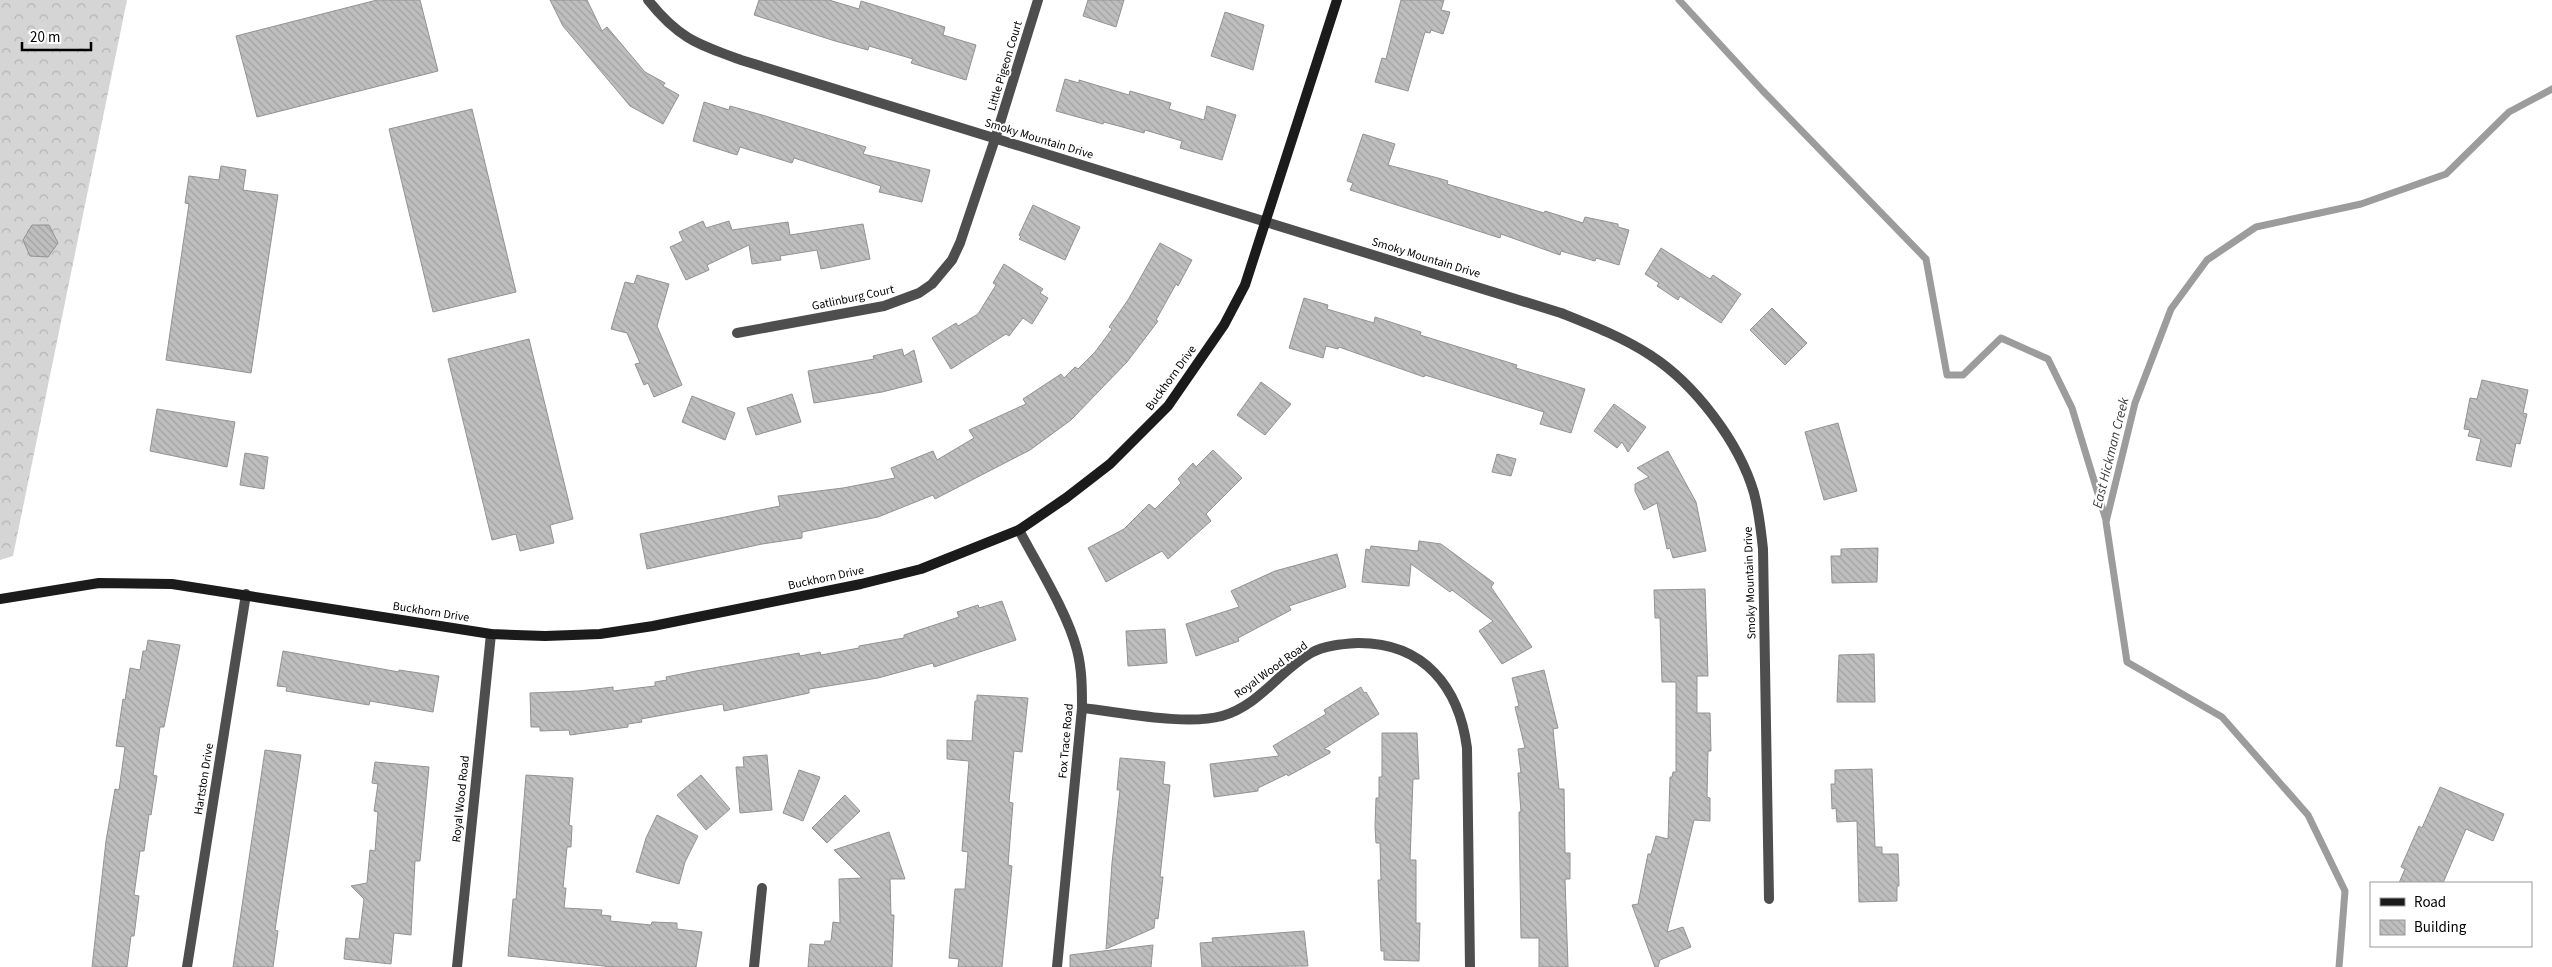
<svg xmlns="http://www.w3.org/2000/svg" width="2552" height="967" font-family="'Source Sans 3',sans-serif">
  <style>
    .forest { fill: url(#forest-crowns) }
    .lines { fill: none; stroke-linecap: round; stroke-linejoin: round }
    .stream { stroke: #9c9c9c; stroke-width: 7 }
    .building { fill: url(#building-back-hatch); stroke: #929292 }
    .street { stroke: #4e4e4e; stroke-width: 10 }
    .secondary { stroke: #1b1b1b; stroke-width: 10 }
    .labels { text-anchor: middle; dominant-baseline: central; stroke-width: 4; stroke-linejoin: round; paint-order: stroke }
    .street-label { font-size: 12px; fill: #000; stroke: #fff }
    .water-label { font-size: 14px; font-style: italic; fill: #3d3d3d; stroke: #fff }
  </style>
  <defs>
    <pattern id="forest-crowns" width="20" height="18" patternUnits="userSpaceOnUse" patternTransform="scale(1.25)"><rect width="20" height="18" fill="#d5d5d5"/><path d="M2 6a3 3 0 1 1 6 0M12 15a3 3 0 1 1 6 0" fill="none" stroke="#b5b5b5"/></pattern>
    <pattern id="building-back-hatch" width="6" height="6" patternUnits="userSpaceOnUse" patternTransform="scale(1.25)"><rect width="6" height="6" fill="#bebebe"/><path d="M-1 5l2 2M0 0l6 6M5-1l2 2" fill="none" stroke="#a2a2a2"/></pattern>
  </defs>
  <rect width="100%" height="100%" fill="#fff"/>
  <polygon class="forest" points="0,0 127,0 13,556 0,560"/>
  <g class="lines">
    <g class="stream">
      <polyline points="1679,0 1762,90 1926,259 1947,375 1963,375 2001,338 2048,359 2072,408 2106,520"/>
      <polyline points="2339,967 2345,891 2308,815 2222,717 2127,662 2106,522 2135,403 2171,309 2207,260 2256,227 2361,204 2446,174 2509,112 2552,89"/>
    </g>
  </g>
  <g class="building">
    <polygon points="377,0 420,0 438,71 257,117 236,36"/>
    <polygon points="550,0 587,0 602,31 607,27 645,72 665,83 663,86 679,95 663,124 630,106 563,26"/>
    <polygon points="759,0 829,0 859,9 861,1 945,27 943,35 976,45 966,80 911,63 913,59 869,46 868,50 835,41 754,15"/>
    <polygon points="1088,0 1124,0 1116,27 1083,16"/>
    <polygon points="1401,0 1444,0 1441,10 1450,12 1443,34 1431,30 1430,33 1425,32 1408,91 1375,82 1382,58 1386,59"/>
    <polygon points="1225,12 1264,25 1253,70 1211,56"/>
    <polygon points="1065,79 1079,83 1079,80 1129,95 1130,91 1171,103 1169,109 1204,120 1207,106 1236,115 1222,160 1180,148 1182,141 1145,130 1144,133 1104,122 1103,124 1056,111"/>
    <polygon points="704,102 729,110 730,106 762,115 866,147 863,154 930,170 922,202 879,192 881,186 794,158 792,163 740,147 737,155 693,141"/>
    <polygon points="472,109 516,292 433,312 389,129"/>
    <polygon points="1363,134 1395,144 1388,165 1438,178 1448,181 1447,184 1544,213 1545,211 1583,223 1585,217 1618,224 1618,227 1629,230 1619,265 1596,258 1595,261 1561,251 1560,255 1501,234 1500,238 1350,190 1353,183 1347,181"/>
    <polygon points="221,166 246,170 243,190 278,195 251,373 166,360 189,204 185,203 189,176 219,180"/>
    <polygon points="1033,205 1080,227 1065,260 1019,239 1021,237 1019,235"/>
    <polygon points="703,221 706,228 729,221 732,230 788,222 790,235 863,224 870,259 821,269 817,250 780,256 781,260 752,264 749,245 707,265 709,270 686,280 670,247 683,241 679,232"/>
    <polygon points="32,225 49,225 58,243 48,257 30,256 23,240"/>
    <polygon points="1160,243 1192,260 1178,286 1176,284 1156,320 1158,321 1127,362 1071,420 1030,450 935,499 933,495 878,517 802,532 802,538 762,544 647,569 640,534 780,506 778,496 843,488 895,478 891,468 933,451 937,460 974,438 969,430 1026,404 1023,399 1061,374 1064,378 1075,367 1078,369 1095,352 1112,329 1109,327 1128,300"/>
    <polygon points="1661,248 1710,279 1713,275 1741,294 1721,323 1680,296 1678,300 1657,286 1659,283 1645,274"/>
    <polygon points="1004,264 1043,289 1040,293 1048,298 1032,324 1023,318 1009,336 1006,334 951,369 932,338 956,323 958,326 978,314 996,285 993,283"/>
    <polygon points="637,275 669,284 657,326 682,385 654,397 648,383 644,385 635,364 640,363 627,333 611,329 625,282 634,284"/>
    <polygon points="1304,298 1328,305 1327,309 1374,323 1375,317 1421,332 1420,335 1517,365 1516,368 1585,389 1571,433 1540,424 1544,412 1425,375 1424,377 1339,347 1338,349 1326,346 1323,358 1289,348"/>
    <polygon points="1772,308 1807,343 1785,365 1750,330"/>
    <polygon points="529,339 573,519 550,525 554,543 520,551 516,534 492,540 448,359"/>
    <polygon points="902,349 904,356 914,350 922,382 882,392 814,403 808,371 874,359 873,356"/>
    <polygon points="2482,380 2528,390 2523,413 2527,414 2520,444 2516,443 2511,467 2476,460 2481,439 2468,436 2470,430 2464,429 2470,398 2477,399"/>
    <polygon points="1261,382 1291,404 1265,435 1237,415"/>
    <polygon points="792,394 801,422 756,435 747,408"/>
    <polygon points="692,396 735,413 725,440 682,422"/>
    <polygon points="1614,404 1646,427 1628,452 1622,442 1617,448 1594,431"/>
    <polygon points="157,409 235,422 227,467 150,451"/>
    <polygon points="1838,423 1857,491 1824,500 1805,432"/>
    <polygon points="1213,450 1242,478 1206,514 1211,521 1168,559 1162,551 1106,582 1088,548 1124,529 1149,504 1155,509 1181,483 1178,479 1193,463 1196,467"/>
    <polygon points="1668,451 1696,502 1706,551 1673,558 1670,548 1667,549 1657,503 1644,510 1635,491 1635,484 1649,477 1637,468"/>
    <polygon points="245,453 268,457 264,489 240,485"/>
    <polygon points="1497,454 1516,459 1511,476 1492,472"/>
    <polygon points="1419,541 1441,544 1494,583 1491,587 1532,647 1502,664 1479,631 1493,621 1452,590 1450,592 1411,564 1409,586 1362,582 1366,549 1370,550 1371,546 1418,551"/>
    <polygon points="1878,548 1877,582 1832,583 1831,556 1841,556 1841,549"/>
    <polygon points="1337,554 1346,587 1289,606 1291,610 1238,638 1239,641 1196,656 1186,624 1239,607 1231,591 1275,571"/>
    <polygon points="1705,589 1708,676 1697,676 1697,713 1710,713 1711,751 1708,751 1707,797 1710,798 1710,821 1694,820 1667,932 1683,927 1691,947 1660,960 1658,967 1655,967 1632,905 1638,904 1648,854 1651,854 1656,836 1668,839 1670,777 1672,777 1673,772 1676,772 1676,682 1662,682 1660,618 1655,618 1654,590"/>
    <polygon points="1002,601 1016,640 934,667 933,663 878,678 809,689 809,693 724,711 723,704 641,719 642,722 628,724 628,727 570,735 569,730 540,731 540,727 531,727 530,693 579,691 613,687 613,691 655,686 655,682 667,680 666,677 696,671 799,653 800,656 820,652 821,655 859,648 859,646 904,638 904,635 959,617 957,612 978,605 979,608"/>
    <polygon points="1165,629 1167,663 1128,666 1126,631"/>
    <polygon points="148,640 180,645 164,727 160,727 153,775 157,776 151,815 149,814 144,851 140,851 134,895 139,896 134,936 131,936 127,967 92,967 106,841 115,789 119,790 125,747 116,746 123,699 125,700 130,668 140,670 143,651 146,651"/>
    <polygon points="283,651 399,672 399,670 439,676 433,712 370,701 369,705 286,691 287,687 277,686"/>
    <polygon points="1874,654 1875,702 1837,702 1839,655"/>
    <polygon points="1544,670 1558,728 1553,729 1559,789 1564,789 1565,853 1570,853 1570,879 1565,879 1568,967 1539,967 1539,938 1521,938 1519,812 1521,812 1518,773 1521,773 1518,749 1525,748 1515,707 1519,706 1512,678"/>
    <polygon points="1361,687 1364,693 1366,692 1379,714 1324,749 1330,751 1330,753 1288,776 1287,774 1258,788 1258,791 1214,797 1210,764 1279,756 1273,746 1326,714 1324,710"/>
    <polygon points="977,695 1028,698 1022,752 1014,751 1009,802 1013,803 1008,865 1012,866 1002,967 958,967 959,959 949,958 955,889 965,889 968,852 962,851 969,761 947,759 947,740 972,741 975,701 977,701"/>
    <polygon points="1382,733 1417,733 1419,779 1413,779 1410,860 1416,860 1416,923 1420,923 1419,961 1384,960 1384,951 1381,951 1378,880 1381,880 1380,843 1376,843 1375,827 1376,798 1379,798 1379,777 1382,777"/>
    <polygon points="265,750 301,755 275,930 278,931 273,967 233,967"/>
    <polygon points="767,755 772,810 740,813 736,767 744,767 743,757"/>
    <polygon points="1120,758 1165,762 1163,784 1170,785 1160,877 1163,877 1158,919 1155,918 1154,928 1106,949 1112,863 1120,790 1117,790"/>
    <polygon points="375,762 429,767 420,861 415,861 411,935 394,933 391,964 344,959 346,938 359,939 364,899 351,886 367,883 370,850 375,851 378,812 374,811 378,784 372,783"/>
    <polygon points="1872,769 1875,847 1882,847 1882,854 1898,854 1899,886 1897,886 1897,901 1859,902 1857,821 1837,822 1836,808 1832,809 1831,784 1835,784 1835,770"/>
    <polygon points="799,770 820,777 803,821 783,813"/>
    <polygon points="526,775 573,778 569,825 572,826 571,847 567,847 563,888 566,888 564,908 602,910 601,915 611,916 610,921 651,925 652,922 677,923 677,929 702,932 696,967 613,967 508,956 513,899 516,899"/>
    <polygon points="701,775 730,809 706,830 677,795"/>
    <polygon points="2440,787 2504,814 2493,841 2466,829 2443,883 2399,883 2405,869 2401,867 2419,826 2422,828"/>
    <polygon points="845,795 860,811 827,843 812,828"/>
    <polygon points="657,815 698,836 685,862 679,884 636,872 646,838"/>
    <polygon points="889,832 905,879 890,879 891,915 894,915 892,967 808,967 810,944 824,945 825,941 831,941 833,922 840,923 839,879 862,878 834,850"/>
    <polygon points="1304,931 1308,966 1202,967 1200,943 1213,942 1212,938"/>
    <polygon points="1153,945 1151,967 1070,967 1070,955"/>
  </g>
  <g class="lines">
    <g class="street">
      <path d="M648,0c30,38 49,44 93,60l820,253c30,12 61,24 89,42 45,29 89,87 104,138 5,19 7,37 9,56l6,350"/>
      <polyline points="737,333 884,306 919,293 932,284 952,260 960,243 995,139 1038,0"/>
      <path d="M1019,530c19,36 48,82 58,120 5,19 5,39 5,58l-25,259"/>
      <path d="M1082,708c39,4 103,18 140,8 38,-11 57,-45 89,-63 14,-8 33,-9 48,-10 65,0 100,44 108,105l3,219"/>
      <polyline points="187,967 246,594"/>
      <polyline points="457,967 491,634"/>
      <polyline points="754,967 762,888"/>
    </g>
    <polyline class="secondary" points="0,599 99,583 172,584 491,634 545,636 600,634 653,626 861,584 921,569 1019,530 1066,498 1110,464 1168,406 1224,325 1245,285 1337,0"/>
  </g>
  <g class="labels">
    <g class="street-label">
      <text transform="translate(1005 66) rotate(-73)">Little Pigeon Court</text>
      <text transform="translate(1039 139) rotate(17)">Smoky Mountain Drive</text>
      <text transform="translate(1426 258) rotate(17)">Smoky Mountain Drive</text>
      <text transform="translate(853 298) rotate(-12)">Gatlinburg Court</text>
      <text transform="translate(1171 378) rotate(-54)">Buckhorn Drive</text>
      <text transform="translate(826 578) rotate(-12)">Buckhorn Drive</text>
      <text transform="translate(1750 583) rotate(-92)">Smoky Mountain Drive</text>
      <text transform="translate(431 612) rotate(9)">Buckhorn Drive</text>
      <text transform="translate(1271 670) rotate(-36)">Royal Wood Road</text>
      <text transform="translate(1066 741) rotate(-85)">Fox Trace Road</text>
      <text transform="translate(204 779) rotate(-81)">Hartston Drive</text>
      <text transform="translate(461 799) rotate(-84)">Royal Wood Road</text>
    </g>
    <g class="water-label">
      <text transform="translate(2111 453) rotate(-76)">East Hickman Creek</text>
    </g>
  </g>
  <rect x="2370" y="882" width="162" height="65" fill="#ffffff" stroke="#999999"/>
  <rect x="2380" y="898" width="25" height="8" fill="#1b1b1b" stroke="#999999"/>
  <text x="2414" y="907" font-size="15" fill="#000000">Road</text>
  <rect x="2380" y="920" width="25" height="15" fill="url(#building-back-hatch)" stroke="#999999"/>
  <text x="2414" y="932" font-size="15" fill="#000000">Building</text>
  <path d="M22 42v8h69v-8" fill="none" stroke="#000000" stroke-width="2.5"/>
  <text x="30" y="42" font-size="15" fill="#000000" stroke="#ffffff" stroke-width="4" paint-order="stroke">20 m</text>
</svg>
